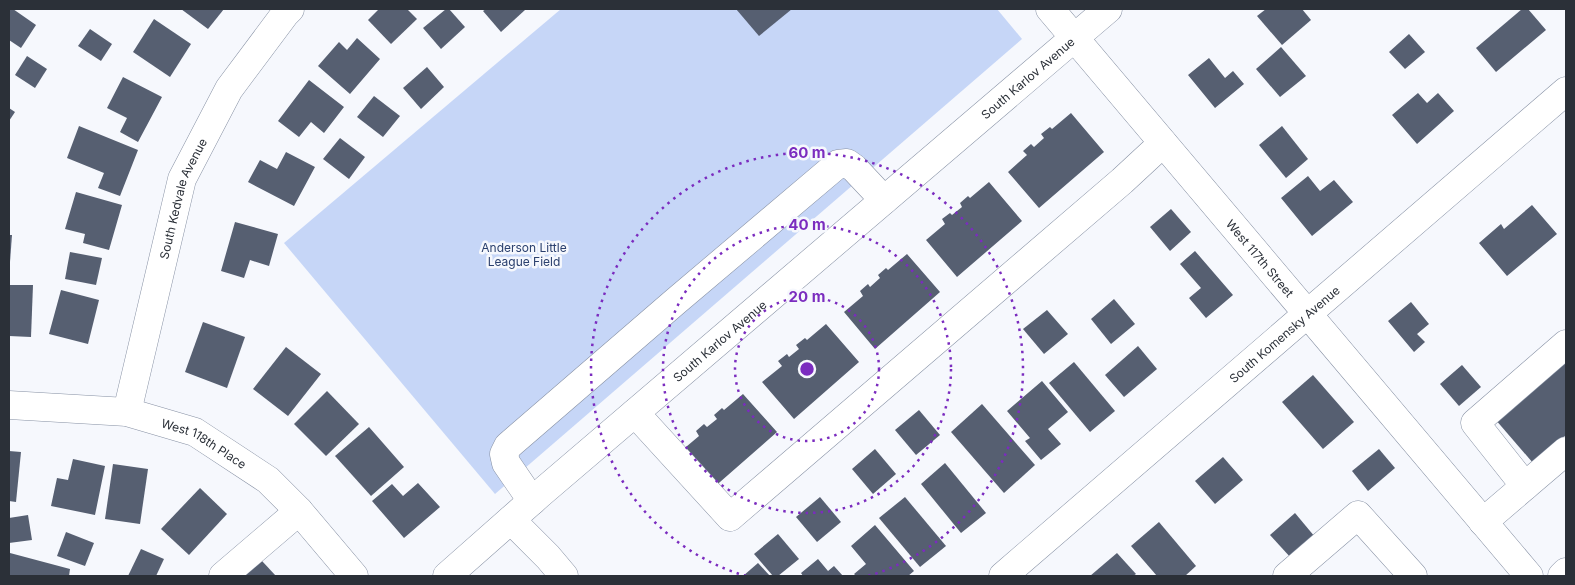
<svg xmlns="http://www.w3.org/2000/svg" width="1575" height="585" font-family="Inter,sans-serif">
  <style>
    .green { fill: #c6d6f7 }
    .building { fill: #565f71 }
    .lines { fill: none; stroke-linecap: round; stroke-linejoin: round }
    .minor-casing { stroke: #8791a4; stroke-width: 29 }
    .major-casing { stroke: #8791a4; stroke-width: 29 }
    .minor { stroke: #fff; stroke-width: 28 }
    .major { stroke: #fff; stroke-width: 28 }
    .ring { fill: none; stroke: #7b2cbf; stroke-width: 2.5; stroke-dasharray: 2.5 5 }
    .labels { text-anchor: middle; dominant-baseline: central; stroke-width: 5; stroke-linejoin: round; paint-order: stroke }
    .street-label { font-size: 12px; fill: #2b3038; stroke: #f6f8fd }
    .park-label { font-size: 12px; fill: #2b406e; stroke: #f6f8fd }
    .centre { fill: #7b2cbf; stroke: #f6f8fd; stroke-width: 2.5 }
    .ring-label { font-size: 15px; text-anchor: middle; font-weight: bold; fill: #7b2cbf; stroke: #f6f8fd; stroke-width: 5; stroke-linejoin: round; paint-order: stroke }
  </style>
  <rect width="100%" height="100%" fill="#f6f8fd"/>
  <polygon class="green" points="561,9 997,9 1022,39 495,494 284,243"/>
  <g class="building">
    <polygon points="9,9 13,9 36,25 21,48 9,40"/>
    <polygon points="181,9 224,9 208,29"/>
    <polygon points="379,9 407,9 417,19 391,44 368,20"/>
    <polygon points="446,9 449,9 465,27 441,49 423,28"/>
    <polygon points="486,9 524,9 525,10 501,32 483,11"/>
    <polygon points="736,9 792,9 759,36"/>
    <polygon points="1266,9 1302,9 1311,20 1282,45 1257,16"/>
    <polygon points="1522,9 1528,9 1546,30 1496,72 1476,48"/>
    <polygon points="154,19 191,44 170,77 133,52"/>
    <polygon points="90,29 112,44 101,61 78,46"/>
    <polygon points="1409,34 1425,52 1405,69 1389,52"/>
    <polygon points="357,38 380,59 350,94 318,66 339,42 347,50"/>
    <polygon points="1281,47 1306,76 1280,97 1256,69"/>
    <polygon points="27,56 47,69 35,88 15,75"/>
    <polygon points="1209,58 1225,78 1233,71 1244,84 1215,108 1188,75"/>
    <polygon points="427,67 444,87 421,109 403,88"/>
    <polygon points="123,77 162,97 138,142 120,132 127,118 107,108"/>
    <polygon points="309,80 344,107 324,133 311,122 299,137 278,121"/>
    <polygon points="1418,93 1427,103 1438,93 1454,111 1417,144 1392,115"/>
    <polygon points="374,96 400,116 383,137 357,117"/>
    <polygon points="9,108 15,112 9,121"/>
    <polygon points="1071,113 1104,152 1039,208 1008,172 1027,155 1023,151 1031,144 1034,147 1044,138 1041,134 1050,127 1052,129"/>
    <polygon points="79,126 138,150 120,196 98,188 104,173 67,158"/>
    <polygon points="1282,126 1308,159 1286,178 1259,145"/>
    <polygon points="340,138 365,157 349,179 323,159"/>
    <polygon points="286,152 315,167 294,206 248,182 260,160 277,169"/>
    <polygon points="1308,176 1320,191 1334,180 1353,202 1312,236 1281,198"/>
    <polygon points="989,182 1022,221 957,277 926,240 945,224 942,219 950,213 952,215 962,207 960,203 968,196 970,198"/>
    <polygon points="76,192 122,205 109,250 83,243 85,234 65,229"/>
    <polygon points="1532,205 1557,234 1507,276 1479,243 1501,224 1504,229"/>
    <polygon points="1171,209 1191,232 1170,251 1150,227"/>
    <polygon points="235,222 278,234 269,266 250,260 244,278 221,271"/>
    <polygon points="9,235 12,235 10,262 9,262"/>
    <polygon points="1195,251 1233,295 1206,318 1189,298 1201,288 1180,264"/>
    <polygon points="70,252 102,258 96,285 65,279"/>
    <polygon points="907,254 940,292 875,349 844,312 863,296 860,291 868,284 870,287 880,278 878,275 886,268 888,270"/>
    <polygon points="9,285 33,285 31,337 9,336"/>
    <polygon points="61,290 99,300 88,344 49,334"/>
    <polygon points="1114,299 1135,324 1111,344 1091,319"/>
    <polygon points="1411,302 1429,324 1417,334 1425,342 1414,352 1388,321"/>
    <polygon points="1047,310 1068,334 1044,354 1023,329"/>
    <polygon points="203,322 245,337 227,388 185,372"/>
    <polygon points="826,324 859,362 794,419 762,382 782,366 778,361 787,354 789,357 799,349 796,345 805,338 807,340"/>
    <polygon points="1138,346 1157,369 1124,397 1105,375"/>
    <polygon points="286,347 321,374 288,416 253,389"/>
    <polygon points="1566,357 1566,435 1533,463 1495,419"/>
    <polygon points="1074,362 1115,411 1090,432 1049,383"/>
    <polygon points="1462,365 1481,387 1459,406 1440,384"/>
    <polygon points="1313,375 1354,422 1323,449 1282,402"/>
    <polygon points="1042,381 1068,412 1048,429 1061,444 1041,460 1025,441 1030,438 1007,411"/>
    <polygon points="327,391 359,424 326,456 294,424"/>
    <polygon points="743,394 777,432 712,489 680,452 699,436 696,431 704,424 707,427 717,419 714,415 722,408 724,410"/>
    <polygon points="982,404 1035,465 1004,493 951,432"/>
    <polygon points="919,410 940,435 916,455 895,430"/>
    <polygon points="369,427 404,467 371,496 335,456"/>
    <polygon points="875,449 896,474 873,494 852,469"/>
    <polygon points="1379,449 1395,468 1368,491 1352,471"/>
    <polygon points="9,451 21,452 16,502 9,501"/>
    <polygon points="1223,457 1243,480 1215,504 1195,481"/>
    <polygon points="73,459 105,466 95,515 51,506 57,478 68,480"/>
    <polygon points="945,463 986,513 961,533 921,484"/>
    <polygon points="113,464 148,469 140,524 105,519"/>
    <polygon points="418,483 440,507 404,538 372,501 392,484 403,496"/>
    <polygon points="200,488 227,514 189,555 161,529"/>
    <polygon points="820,497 841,522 817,542 796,517"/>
    <polygon points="905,497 946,546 920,567 879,518"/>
    <polygon points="1295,513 1315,537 1291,558 1270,535"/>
    <polygon points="28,515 32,540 9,543 9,518"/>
    <polygon points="1159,522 1196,566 1185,576 1157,576 1131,546"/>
    <polygon points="875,525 914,571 908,576 856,576 854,574 866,564 851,546"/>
    <polygon points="66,532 94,543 85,566 57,556"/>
    <polygon points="778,534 799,559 778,576 773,576 754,554"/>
    <polygon points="141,549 164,559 156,576 128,576"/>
    <polygon points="10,553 70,569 69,576 9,576"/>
    <polygon points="1117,553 1136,574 1133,576 1090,576"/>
    <polygon points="818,559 828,571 834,566 843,576 803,576 801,573"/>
    <polygon points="262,561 276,576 244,576"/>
    <polygon points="758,563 770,576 743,576"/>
  </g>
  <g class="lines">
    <g class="minor-casing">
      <g id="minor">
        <path id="s1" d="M1050,9l479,567"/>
        <path id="s2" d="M9,405l118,7 68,20 73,48 31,31 55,65"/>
        <path id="s3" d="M127,412l55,-233 47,-90 56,-75 5,-5"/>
        <polyline points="635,413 730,517 1122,181 1163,143"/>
        <polyline points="1525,486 1475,423 1566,344"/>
        <polyline points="532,501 506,463 504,454 508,446 676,301 838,164 847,163 854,168 884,200"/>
        <polyline points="511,520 548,557 564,576"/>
        <polyline points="1483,522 1566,451"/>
        <polyline points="223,576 299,511"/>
        <path id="s4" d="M447,576l94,-83 567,-484"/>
        <path id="s5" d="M1003,576l563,-485"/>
        <polyline points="1287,576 1358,515 1413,576"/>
      </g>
    </g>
    <g class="major-casing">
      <polyline id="major" points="1562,576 1566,572"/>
    </g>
    <use href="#minor" class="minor"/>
    <use href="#major" class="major"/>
  </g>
  <g class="ring">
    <circle cx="807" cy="369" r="72"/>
    <circle cx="807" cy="369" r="144"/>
    <path d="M746 576A216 216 0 1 1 868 576"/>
  </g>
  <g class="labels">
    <g class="street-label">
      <text stroke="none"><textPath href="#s4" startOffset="765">South Karlov Avenue</textPath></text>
      <text stroke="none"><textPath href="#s3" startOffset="221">South Kedvale Avenue</textPath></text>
      <text stroke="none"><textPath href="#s1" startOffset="326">West 117th Street</textPath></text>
      <text stroke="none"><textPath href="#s5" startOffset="371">South Komensky Avenue</textPath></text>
      <text stroke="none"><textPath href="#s4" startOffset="360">South Karlov Avenue</textPath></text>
      <text stroke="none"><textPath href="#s2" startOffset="202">West 118th Place</textPath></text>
    </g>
    <g class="park-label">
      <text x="524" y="247">Anderson Little<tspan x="524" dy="14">League Field</tspan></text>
    </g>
  </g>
  <circle cx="807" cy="369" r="8" class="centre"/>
  <g class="ring-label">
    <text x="807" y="158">60 m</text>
    <text x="807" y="230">40 m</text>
    <text x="807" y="302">20 m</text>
  </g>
  <rect width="1575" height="585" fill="none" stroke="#2b3038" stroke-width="20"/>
</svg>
